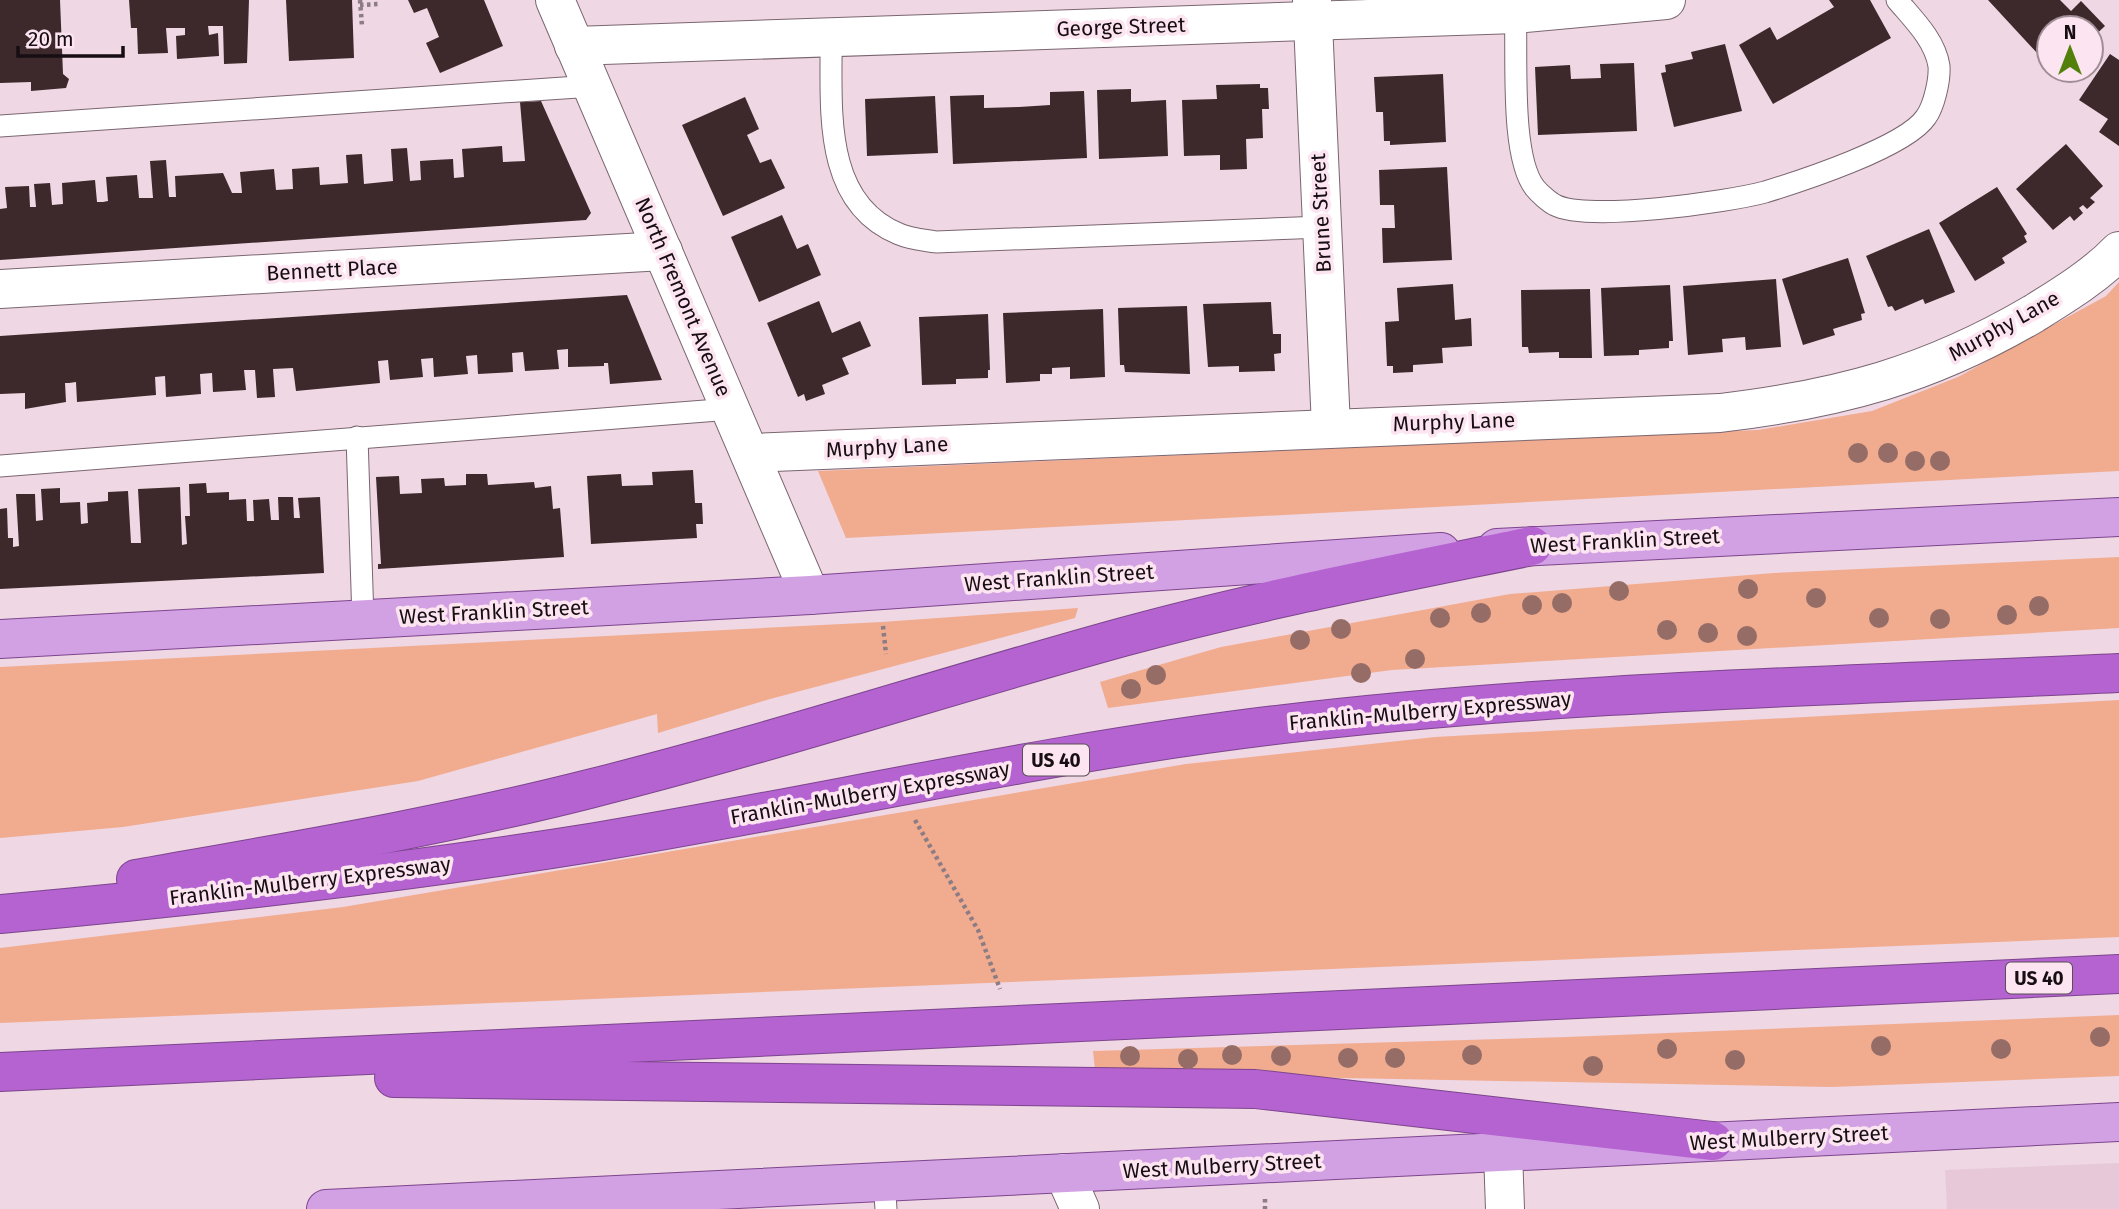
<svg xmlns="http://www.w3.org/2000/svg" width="2119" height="1209" font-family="'Fira Sans',sans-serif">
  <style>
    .built { fill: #e7c8d8 }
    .green { fill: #f1ab8f }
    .building { fill: #3d292b }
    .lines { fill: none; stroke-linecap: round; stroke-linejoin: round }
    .service-casing { stroke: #7a6670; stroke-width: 23 }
    .minor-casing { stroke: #7a6670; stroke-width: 40 }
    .secondary-casing { stroke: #7a6670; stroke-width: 40 }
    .primary-casing { stroke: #7d458e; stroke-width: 40 }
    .motorway-casing { stroke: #7d458e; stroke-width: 40 }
    .path { stroke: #8c7c84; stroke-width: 4.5; stroke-dasharray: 3.5 3.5; stroke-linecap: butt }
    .service { stroke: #fff; stroke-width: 21 }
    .minor { stroke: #fff; stroke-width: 38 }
    .secondary { stroke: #fff; stroke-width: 38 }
    .primary { stroke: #d2a1e3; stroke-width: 38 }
    .motorway { stroke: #b463d1; stroke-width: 38 }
    .tree { fill: #956d66 }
    .labels { text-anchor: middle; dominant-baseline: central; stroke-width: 7; stroke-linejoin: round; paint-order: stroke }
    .shield { fill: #fce4f0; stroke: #5b4e55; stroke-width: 2 }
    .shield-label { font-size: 19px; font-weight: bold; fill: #160e12 }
    .street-label { font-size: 21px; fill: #160e12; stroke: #fce4f0 }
  </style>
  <rect width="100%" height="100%" fill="#efd7e3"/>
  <polygon class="built" points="2119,1163 2119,1209 1947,1209 1945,1170"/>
  <g class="green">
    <polygon points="2119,282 2119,471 846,538 818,471 1758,430 1872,411 1958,377 2106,296"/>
    <polygon points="2119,557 2119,628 1392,670 1108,708 1100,682 1221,647 1510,594 1774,573"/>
    <polygon points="1078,608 1075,618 770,699 658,733 657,714 418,781 123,827 0,838 0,667 882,622"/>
    <polygon points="2119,700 2119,937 0,1023 0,948 343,907 1186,764 1435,737"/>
    <polygon points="2119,1015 2119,1076 1831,1087 1343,1078 1095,1069 1093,1051 1567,1037"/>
  </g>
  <g class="building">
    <polygon points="0,0 60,0 63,74 69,79 66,88 31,91 31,82 0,83"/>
    <polygon points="129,0 249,0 247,63 224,64 223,26 208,26 209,35 218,33 219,56 177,59 176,36 185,35 185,28 166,28 168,53 138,54 137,28 131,28"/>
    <polygon points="286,0 352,0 354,58 289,61"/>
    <polygon points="408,0 484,0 503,46 440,73 426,43 439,37 427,8 414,13"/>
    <polygon points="1829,0 1870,0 1891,38 1773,104 1739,45 1770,27 1777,40 1834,7"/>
    <polygon points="1988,0 2060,0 2071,11 2081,1 2105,26 2091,39 2091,28 2049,28 2049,66"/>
    <polygon points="1725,44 1742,111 1674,127 1661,73 1666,72 1665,65 1693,59 1691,52"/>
    <polygon points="2110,54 2119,60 2119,146 2099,132 2108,119 2079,100"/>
    <polygon points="1634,63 1637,131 1538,135 1535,67 1570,65 1571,79 1601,78 1600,64"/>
    <polygon points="1443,74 1446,142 1390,145 1390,141 1384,141 1383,112 1376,112 1374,77"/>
    <polygon points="1260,84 1260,88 1268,88 1269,109 1262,109 1263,138 1246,139 1247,169 1220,170 1220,155 1184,156 1182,100 1217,99 1216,85"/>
    <polygon points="1131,89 1131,102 1166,100 1168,156 1099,159 1097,90"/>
    <polygon points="1084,91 1087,158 953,164 950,96 984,95 984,108 1019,107 1050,105 1050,92"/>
    <polygon points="935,96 938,153 867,156 865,99"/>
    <polygon points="745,97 759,129 747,135 760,163 771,159 785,188 723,216 682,125"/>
    <polygon points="541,101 591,213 586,220 0,260 0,209 7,208 5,187 29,186 30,207 36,207 34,184 50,183 52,205 63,204 62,183 95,180 97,202 103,202 108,201 106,177 137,175 139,198 153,198 150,161 166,160 169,197 176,197 175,176 223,173 232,193 242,193 240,172 274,169 276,190 293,189 292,169 319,167 320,185 348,183 346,155 362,154 364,184 393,181 391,149 407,148 410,181 421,180 420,161 434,160 453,159 454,178 464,177 462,149 502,146 503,162 525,161 520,102"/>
    <polygon points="2066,144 2103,186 2090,198 2095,202 2087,209 2083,205 2079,208 2083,213 2074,221 2070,216 2053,230 2016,189"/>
    <polygon points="1447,167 1452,260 1383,263 1382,228 1395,228 1394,205 1380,205 1379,170"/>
    <polygon points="1997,187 2027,234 2024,236 2027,242 2002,258 2005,263 1975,281 1939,223"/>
    <polygon points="782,215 797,249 808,244 821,275 759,302 731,237"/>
    <polygon points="1929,229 1955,292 1925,304 1923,299 1895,311 1892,306 1888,307 1866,256"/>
    <polygon points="1848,258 1865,313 1861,314 1862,320 1833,329 1835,335 1803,345 1782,279"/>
    <polygon points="1776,279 1781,347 1746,350 1745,337 1722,339 1723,352 1688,355 1683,286"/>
    <polygon points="1453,284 1455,320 1471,318 1472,346 1442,348 1443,363 1413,365 1413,372 1393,373 1393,366 1387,366 1385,322 1399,321 1397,288"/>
    <polygon points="1670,285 1673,341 1669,341 1669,348 1639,350 1639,355 1604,356 1601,288"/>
    <polygon points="1590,289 1592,358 1559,358 1559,352 1529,353 1528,347 1522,347 1521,290"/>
    <polygon points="627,295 662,380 610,384 608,363 604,363 604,366 568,367 568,349 557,350 559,369 525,371 523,352 512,353 513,372 478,374 477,355 466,356 468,374 434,377 433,358 421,359 423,377 390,380 388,360 378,361 380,383 296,391 293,368 273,369 275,397 257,398 255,370 244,370 246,390 213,392 212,373 200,374 201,394 166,397 165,376 155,377 156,395 77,402 76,382 69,383 65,383 66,402 25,409 25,393 0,394 0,336"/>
    <polygon points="819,301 832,333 860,321 871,346 842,358 849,374 822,385 825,394 806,401 804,394 798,397 767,323"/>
    <polygon points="1271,302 1273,334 1281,334 1281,353 1274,354 1275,371 1239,372 1239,366 1208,367 1203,304"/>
    <polygon points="1187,306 1190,374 1125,372 1124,365 1120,365 1118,308"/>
    <polygon points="1103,309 1105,377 1070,379 1070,367 1052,368 1052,374 1040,374 1040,381 1006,383 1003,313"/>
    <polygon points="988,314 990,370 988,370 988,378 956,379 956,384 922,385 919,317"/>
    <polygon points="693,470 695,503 702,503 703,524 696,524 697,538 591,544 587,476 621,474 622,486 653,485 652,472"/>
    <polygon points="466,474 487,474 488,485 534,482 535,488 551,486 553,509 560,508 564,557 378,569 378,564 381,564 376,477 399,476 400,494 422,493 421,479 444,478 445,486 466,485"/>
    <polygon points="206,483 207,493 229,492 229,500 246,499 247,521 254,521 253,500 269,499 271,520 279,520 278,497 293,497 294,518 300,518 298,498 320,497 324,573 0,589 0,509 7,508 8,538 13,538 13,547 19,546 16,494 35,494 36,521 43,520 41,489 60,488 60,503 80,502 81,524 88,523 87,503 108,501 108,492 128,491 131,543 141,543 138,489 180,487 182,545 187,544 185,516 190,516 189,484"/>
  </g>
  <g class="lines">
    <g class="service-casing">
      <g id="service">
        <path d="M1515,6c3,43 -6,149 20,182 4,5 14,14 20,17 32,17 173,-3 210,-13 36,-11 141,-45 161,-75 8,-11 14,-37 13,-51 -4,-26 -26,-47 -42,-66"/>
        <path d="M831,38c1,68 -10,164 68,196 11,5 25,6 37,8l386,-15"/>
        <polyline points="0,126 593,86"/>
        <polyline points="357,437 363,619"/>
        <polyline points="0,466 731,409"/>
        <polyline points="884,1182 886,1209"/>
      </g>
    </g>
    <g class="minor-casing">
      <g id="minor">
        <polyline points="1312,0 1331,427"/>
        <polyline points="574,46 1516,14 1666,0"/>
        <polyline points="0,289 663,251"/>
        <path d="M750,453l970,-40c119,-14 209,-38 313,-99 29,-18 62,-38 86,-63"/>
        <polyline points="1503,1152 1505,1209"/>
      </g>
    </g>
    <g class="secondary-casing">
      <g id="secondary">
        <polyline points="555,0 810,595"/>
        <polyline points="1064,1173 1080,1209"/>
      </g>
    </g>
    <g class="primary-casing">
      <g id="primary">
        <polyline points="1497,548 2119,517"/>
        <polyline points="0,639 810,595 1441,552"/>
        <polyline points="326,1209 2119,1122"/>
      </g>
    </g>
    <g class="motorway-casing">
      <g id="motorway">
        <path d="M136,879c152,-27 303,-52 453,-90 180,-45 356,-103 534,-152 135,-37 272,-63 409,-91"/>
        <path d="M0,914c200,-18 398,-40 596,-72 229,-38 457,-91 688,-118 277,-33 557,-38 835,-51"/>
        <polyline points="0,1072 2119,974"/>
        <polyline points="394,1078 1255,1089 1713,1141"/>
      </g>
    </g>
    <g class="path">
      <polyline points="360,0 362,26"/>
      <polyline points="360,5 379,4"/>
      <polyline points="883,626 886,654"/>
      <polyline points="915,820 978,930 1000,989"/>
      <polyline points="1265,1199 1265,1209"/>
    </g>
    <use href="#service" class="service"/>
    <use href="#minor" class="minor"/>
    <use href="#secondary" class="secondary"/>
    <use href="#primary" class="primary"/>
    <use href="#motorway" class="motorway"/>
  </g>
  <g class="tree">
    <circle cx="1858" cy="453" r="10"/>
    <circle cx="1888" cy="453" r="10"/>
    <circle cx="1915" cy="461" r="10"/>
    <circle cx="1940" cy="461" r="10"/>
    <circle cx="1748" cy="589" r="10"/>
    <circle cx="1619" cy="591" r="10"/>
    <circle cx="1816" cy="598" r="10"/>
    <circle cx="1562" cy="603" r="10"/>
    <circle cx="1532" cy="605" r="10"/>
    <circle cx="2039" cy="606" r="10"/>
    <circle cx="1481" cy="613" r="10"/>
    <circle cx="2007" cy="615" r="10"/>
    <circle cx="1440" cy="618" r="10"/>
    <circle cx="1879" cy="618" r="10"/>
    <circle cx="1940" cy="619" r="10"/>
    <circle cx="1341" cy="629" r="10"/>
    <circle cx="1667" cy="630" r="10"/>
    <circle cx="1708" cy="633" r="10"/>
    <circle cx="1747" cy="636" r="10"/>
    <circle cx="1300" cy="640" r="10"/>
    <circle cx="1415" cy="659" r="10"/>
    <circle cx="1361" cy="673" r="10"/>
    <circle cx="1156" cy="675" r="10"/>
    <circle cx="1131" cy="689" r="10"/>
    <circle cx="2100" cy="1037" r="10"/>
    <circle cx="1881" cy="1046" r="10"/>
    <circle cx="1667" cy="1049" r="10"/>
    <circle cx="2001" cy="1049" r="10"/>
    <circle cx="1232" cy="1055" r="10"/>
    <circle cx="1472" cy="1055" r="10"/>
    <circle cx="1130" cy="1056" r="10"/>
    <circle cx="1281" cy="1056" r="10"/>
    <circle cx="1348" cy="1058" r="10"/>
    <circle cx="1395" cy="1058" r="10"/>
    <circle cx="1188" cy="1059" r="10"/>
    <circle cx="1735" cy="1060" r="10"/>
    <circle cx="1593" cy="1066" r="10"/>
  </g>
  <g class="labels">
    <g class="shield">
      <rect x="1023" y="744.5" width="66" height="31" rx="5"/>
      <rect x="2006" y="962.5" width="66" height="31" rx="5"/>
    </g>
    <g class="shield-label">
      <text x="1056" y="760">US 40</text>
      <text x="2039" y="978">US 40</text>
    </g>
    <g class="street-label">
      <text transform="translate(1121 27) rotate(-2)">George Street</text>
      <text transform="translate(1321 213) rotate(-93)">Brune Street</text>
      <text transform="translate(332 270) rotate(-3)">Bennett Place</text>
      <text transform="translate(683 297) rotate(67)">North Fremont Avenue</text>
      <text transform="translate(2004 326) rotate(-29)">Murphy Lane</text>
      <text transform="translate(1454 422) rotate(-2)">Murphy Lane</text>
      <text transform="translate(887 447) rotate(-3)">Murphy Lane</text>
      <text transform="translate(1625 541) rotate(-3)">West Franklin Street</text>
      <text transform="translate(1059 578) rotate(-4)">West Franklin Street</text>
      <text transform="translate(494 612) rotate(-3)">West Franklin Street</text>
      <text transform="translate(1430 711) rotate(-5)">Franklin-Mulberry Expressway</text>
      <text transform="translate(870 793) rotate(-10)">Franklin-Mulberry Expressway</text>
      <text transform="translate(310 881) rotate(-7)">Franklin-Mulberry Expressway</text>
      <text transform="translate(1789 1138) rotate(-3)">West Mulberry Street</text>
      <text transform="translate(1222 1166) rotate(-3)">West Mulberry Street</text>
    </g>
  </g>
  <g transform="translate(2070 49)"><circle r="33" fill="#fce4f0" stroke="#a08e97" stroke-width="2"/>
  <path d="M0-5L12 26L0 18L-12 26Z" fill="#53800a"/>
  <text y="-10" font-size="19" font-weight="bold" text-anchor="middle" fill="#160e12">N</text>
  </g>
  <path d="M18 46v10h105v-10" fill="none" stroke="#160e12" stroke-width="3.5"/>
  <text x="28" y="46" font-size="21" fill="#160e12" stroke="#fce4f0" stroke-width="5" paint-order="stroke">20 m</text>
</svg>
